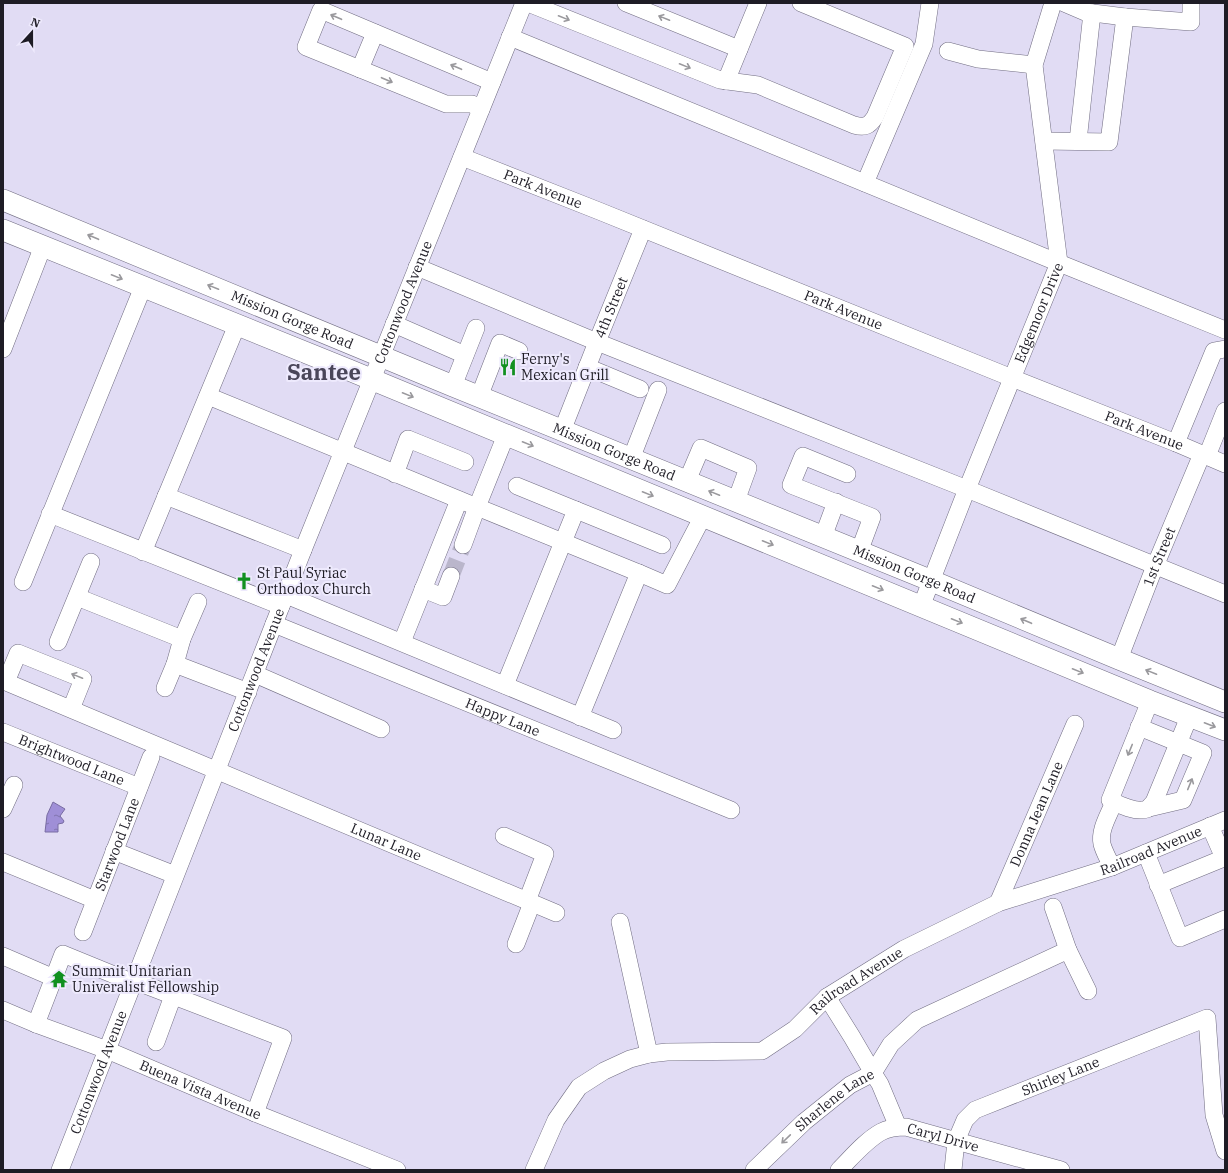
<svg xmlns="http://www.w3.org/2000/svg" width="1228" height="1173" font-family="'IBM Plex Serif',serif">
  <style>
    .water { fill: url(#water-ripples); stroke: #786ca2 }
    .lines { fill: none; stroke-linecap: round; stroke-linejoin: round }
    .minor-tunnel { stroke: #bab6cb; stroke-width: 17; stroke-dasharray: 17 8; stroke-linecap: butt }
    .minor-casing { stroke: #716d82; stroke-width: 18 }
    .major-casing { stroke: #716d82; stroke-width: 22 }
    .minor { stroke: #fff; stroke-width: 17 }
    .major { stroke: #fff; stroke-width: 21 }
    .oneway { stroke: #9a999d }
    .labels { text-anchor: middle; dominant-baseline: central; stroke-width: 4; stroke-linejoin: round; paint-order: stroke }
    .street-label { font-size: 14px; fill: #1e1c25; stroke: #eeeafd }
    .poi-label { font-size: 14px; fill: #1e1c25; stroke: #eeeafd; text-anchor: start }
    .town-label { font-size: 22px; font-weight: bold; fill: #4a465a; stroke: #eeeafd }
  </style>
  <defs>
    <pattern id="water-ripples" width="26" height="14" patternUnits="userSpaceOnUse"><rect width="26" height="14" fill="#9f8fd7"/><path d="M2 4q2-2 4 0t4 0M15 11q2-2 4 0t4 0" fill="none" stroke="#8174ae"/></pattern>
  </defs>
  <rect width="100%" height="100%" fill="#e1dcf4"/>
  <polygon class="water" points="53,802 65,809 60,816 64,821 63,823 58,824 58,832 45,832 47,815"/>
  <g class="lines">
    <polyline class="minor-tunnel" points="451,576 463,545"/>
    <g class="minor-casing">
      <g id="minor">
        <path d="M528,3l192,77 38,5 96,40c11,3 15,1 21,-8l30,-71 -104,-43"/>
        <polyline points="626,3 739,49"/>
        <polyline points="1125,17 1191,22 1191,3"/>
        <polyline points="510,37 1059,263 1225,330"/>
        <polyline points="948,51 978,59 1034,65"/>
        <polyline points="360,69 375,33"/>
        <polyline points="726,81 758,3"/>
        <polyline points="481,109 472,104 446,104 306,47 321,10 492,82"/>
        <polyline points="1044,141 1109,142 1125,17 1085,12 1064,3"/>
        <polyline points="1078,141 1092,13"/>
        <path id="s1" d="M462,157l137,54 413,167 164,65 49,21"/>
        <polyline points="865,183 924,44 930,3"/>
        <polyline points="417,267 597,342 967,489 1225,594"/>
        <polyline points="394,324 465,355"/>
        <polyline points="3,349 43,246"/>
        <polyline points="587,367 640,389"/>
        <polyline points="453,386 476,328"/>
        <polyline points="208,396 477,507 506,435"/>
        <polyline points="479,397 500,343 519,351"/>
        <path id="s2" d="M562,431l35,-89 46,-113"/>
        <polyline points="1176,443 1214,351 1225,349"/>
        <polyline points="1207,456 1225,411"/>
        <polyline points="631,459 658,390"/>
        <polyline points="395,474 408,439 465,462"/>
        <polyline points="847,474 803,456 791,485 872,517 859,552"/>
        <polyline points="687,481 701,448 748,468 736,501"/>
        <polyline points="517,486 576,510"/>
        <polyline points="166,496 303,550"/>
        <polyline points="50,514 281,606"/>
        <polyline points="823,537 836,502"/>
        <polyline points="463,545 477,507 563,542 505,685"/>
        <polyline points="143,552 237,325"/>
        <polyline points="639,573 667,585 703,516"/>
        <polyline points="23,582 143,287"/>
        <polyline points="423,589 443,597 451,576"/>
        <polyline points="286,595 613,730"/>
        <polyline points="77,597 182,639"/>
        <path id="s3" d="M921,607l44,-113 94,-231 -25,-198 19,-62"/>
        <path id="s4" d="M274,624l457,186"/>
        <polyline points="58,642 91,562"/>
        <polyline points="402,642 459,500"/>
        <path id="s5" d="M1119,659l34,-88 49,-117"/>
        <polyline points="175,664 248,692"/>
        <polyline points="255,674 381,729"/>
        <polyline points="165,688 175,664 182,639 198,602"/>
        <path d="M1150,701l-40,99c9,5 27,13 37,9 3,-2 5,-5 7,-7l35,-85"/>
        <path id="s6" d="M71,709l12,-30 -65,-26 -12,29 550,231"/>
        <polyline points="580,717 639,573 563,542 576,510 662,545"/>
        <polyline points="1139,727 1203,753 1183,800 1149,808"/>
        <path id="s7" d="M3,732l136,55"/>
        <polyline points="3,809 14,785"/>
        <polyline points="504,836 545,854 527,901"/>
        <polyline points="114,851 175,875"/>
        <polyline points="1146,853 1180,938 1225,919"/>
        <polyline points="3,862 95,900"/>
        <path d="M1112,867c-3,-7 -8,-15 -10,-23 -3,-14 7,-29 12,-42"/>
        <polyline points="1158,885 1224,858 1210,826"/>
        <path id="s8" d="M998,903l77,-179"/>
        <polyline points="620,922 649,1054"/>
        <path id="s9" d="M83,932l68,-175"/>
        <polyline points="516,944 532,903"/>
        <polyline points="1068,950 1088,991"/>
        <polyline points="3,956 54,978"/>
        <polyline points="135,981 283,1038 255,1113"/>
        <polyline points="827,997 852,1037 873,1073 880,1084 898,1127"/>
        <path id="s10" d="M3,1010l33,14 71,26 148,63 142,57"/>
        <polyline points="36,1024 63,954 134,983"/>
        <polyline points="156,1042 173,996"/>
        <polyline points="873,1073 891,1044 917,1020 1068,950 1053,907"/>
        <path id="s11" d="M60,1170l243,-620 221,-547"/>
        <path id="s12" d="M534,1170l22,-50 23,-33 25,-16 26,-12 19,-5 18,-2 95,-1 33,-22 32,-32 77,-48 94,-46 114,-36 113,-47"/>
        <path id="s13" d="M754,1170l50,-48 46,-37 23,-12"/>
        <path id="s14" d="M839,1170c13,-13 26,-29 42,-38 7,-4 17,-5 25,-5l155,43"/>
        <path id="s15" d="M953,1170l3,-29 9,-21 10,-10 232,-92 7,97 11,36"/>
      </g>
    </g>
    <g class="major-casing">
      <g id="major">
        <path id="s16" d="M3,200l450,186 479,195 187,78 106,43"/>
        <polyline points="3,230 349,370 1150,701 1225,730"/>
      </g>
    </g>
    <use href="#minor" class="minor"/>
    <use href="#major" class="major"/>
  </g>
  <defs><path id="oneway-shaft" d="M-6 0H5M1.5-3L5.5 0L1.5 3" fill="none" stroke-width="1.6" stroke-linecap="round" stroke-linejoin="round"/></defs>
  <g class="oneway">
    <use href="#oneway-shaft" transform="translate(336 17) rotate(-157)"/>
    <use href="#oneway-shaft" transform="translate(564 18) rotate(22)"/>
    <use href="#oneway-shaft" transform="translate(664 18) rotate(-158)"/>
    <use href="#oneway-shaft" transform="translate(685 66) rotate(22)"/>
    <use href="#oneway-shaft" transform="translate(456 67) rotate(-157)"/>
    <use href="#oneway-shaft" transform="translate(387 80) rotate(23)"/>
    <use href="#oneway-shaft" transform="translate(93 237) rotate(-157)"/>
    <use href="#oneway-shaft" transform="translate(117 277) rotate(22)"/>
    <use href="#oneway-shaft" transform="translate(213 287) rotate(-158)"/>
    <use href="#oneway-shaft" transform="translate(408 395) rotate(22)"/>
    <use href="#oneway-shaft" transform="translate(528 444) rotate(22)"/>
    <use href="#oneway-shaft" transform="translate(714 493) rotate(-158)"/>
    <use href="#oneway-shaft" transform="translate(648 494) rotate(22)"/>
    <use href="#oneway-shaft" transform="translate(768 543) rotate(22)"/>
    <use href="#oneway-shaft" transform="translate(878 588) rotate(22)"/>
    <use href="#oneway-shaft" transform="translate(957 621) rotate(22)"/>
    <use href="#oneway-shaft" transform="translate(1026 621) rotate(-157)"/>
    <use href="#oneway-shaft" transform="translate(1078 671) rotate(22)"/>
    <use href="#oneway-shaft" transform="translate(1151 672) rotate(-158)"/>
    <use href="#oneway-shaft" transform="translate(77 676) rotate(-158)"/>
    <use href="#oneway-shaft" transform="translate(1210 725) rotate(21)"/>
    <use href="#oneway-shaft" transform="translate(1130 750) rotate(112)"/>
    <use href="#oneway-shaft" transform="translate(1190 784) rotate(-68)"/>
    <use href="#oneway-shaft" transform="translate(786 1139) rotate(136)"/>
  </g>
  <defs>
    <g id="restaurant-bare" transform="scale(1.38)"><path d="M-5-6h1v4h1v-4h1v4h1v-4h1v5L-1.5 .5V6h-2V.5L-5-1ZM5-6V6H3V1.5H1.5Q1.5-4 5-6Z" fill="#119020" stroke="#eeeafd" stroke-width="2.5" paint-order="stroke"/></g>
    <g id="church-bare" transform="scale(1.38)"><path d="M-1.2-6h2.4v3.5h3.3v2.4h-3.3V6h-2.4V-.1h-3.3v-2.4h3.3Z" fill="#119020" stroke="#eeeafd" stroke-width="2.5" paint-order="stroke"/></g>
    <g id="temple-bare" transform="scale(1.38)"><path d="M0-6L5-2H3V0L6.5 2.5H4V6H1.5V3h-3V6H-4V2.5H-6.5L-3 0V-2H-5Z" fill="#119020" stroke="#eeeafd" stroke-width="2.5" paint-order="stroke"/></g>
  </defs>
  <g fill-rule="evenodd">
    <use href="#restaurant-bare" x="508" y="367"/>
    <use href="#church-bare" x="244" y="581"/>
    <use href="#temple-bare" x="59" y="979"/>
  </g>
  <g class="labels">
    <g class="street-label">
      <text stroke="none"><textPath href="#s1" startOffset="87">Park Avenue</textPath></text>
      <text stroke="none"><textPath href="#s11" startOffset="933">Cottonwood Avenue</textPath></text>
      <text stroke="none"><textPath href="#s2" startOffset="133">4th Street</textPath></text>
      <text stroke="none"><textPath href="#s1" startOffset="411">Park Avenue</textPath></text>
      <text stroke="none"><textPath href="#s3" startOffset="317">Edgemoor Drive</textPath></text>
      <text stroke="none"><textPath href="#s16" startOffset="313">Mission Gorge Road</textPath></text>
      <text stroke="none"><textPath href="#s1" startOffset="735">Park Avenue</textPath></text>
      <text stroke="none"><textPath href="#s16" startOffset="661">Mission Gorge Road</textPath></text>
      <text stroke="none"><textPath href="#s5" startOffset="110">1st Street</textPath></text>
      <text stroke="none"><textPath href="#s16" startOffset="985">Mission Gorge Road</textPath></text>
      <text stroke="none"><textPath href="#s11" startOffset="537">Cottonwood Avenue</textPath></text>
      <text stroke="none"><textPath href="#s4" startOffset="247">Happy Lane</textPath></text>
      <text stroke="none"><textPath href="#s7" startOffset="74">Brightwood Lane</textPath></text>
      <text stroke="none"><textPath href="#s8" startOffset="97">Donna Jean Lane</textPath></text>
      <text stroke="none"><textPath href="#s6" startOffset="546">Lunar Lane</textPath></text>
      <text stroke="none"><textPath href="#s9" startOffset="94">Starwood Lane</textPath></text>
      <text stroke="none"><textPath href="#s12" startOffset="728">Railroad Avenue</textPath></text>
      <text stroke="none"><textPath href="#s12" startOffset="404">Railroad Avenue</textPath></text>
      <text stroke="none"><textPath href="#s11" startOffset="105">Cottonwood Avenue</textPath></text>
      <text stroke="none"><textPath href="#s15" startOffset="158">Shirley Lane</textPath></text>
      <text stroke="none"><textPath href="#s10" startOffset="213">Buena Vista Avenue</textPath></text>
      <text stroke="none"><textPath href="#s13" startOffset="107">Sharlene Lane</textPath></text>
      <text stroke="none"><textPath href="#s14" startOffset="121">Caryl Drive</textPath></text>
    </g>
    <g class="poi-label">
      <text x="521" y="359">Ferny's<tspan x="521" dy="16">Mexican Grill</tspan></text>
      <text x="257" y="573">St Paul Syriac<tspan x="257" dy="16">Orthodox Church</tspan></text>
      <text x="72" y="971">Summit Unitarian<tspan x="72" dy="16">Univeralist Fellowship</tspan></text>
    </g>
    <g class="town-label">
      <text x="324" y="371">Santee</text>
    </g>
  </g>
  <rect width="1228" height="1173" fill="none" stroke="#1e1c25" stroke-width="8"/>
  <g transform="translate(32 32) rotate(21)" stroke="#eeeafd" stroke-width="3" paint-order="stroke">
  <path d="M0-3L7 15L0 10L-7 15Z" fill="#1e1c25"/>
  <text y="-6" font-size="11" font-weight="bold" text-anchor="middle" fill="#1e1c25">N</text>
  </g>
</svg>
